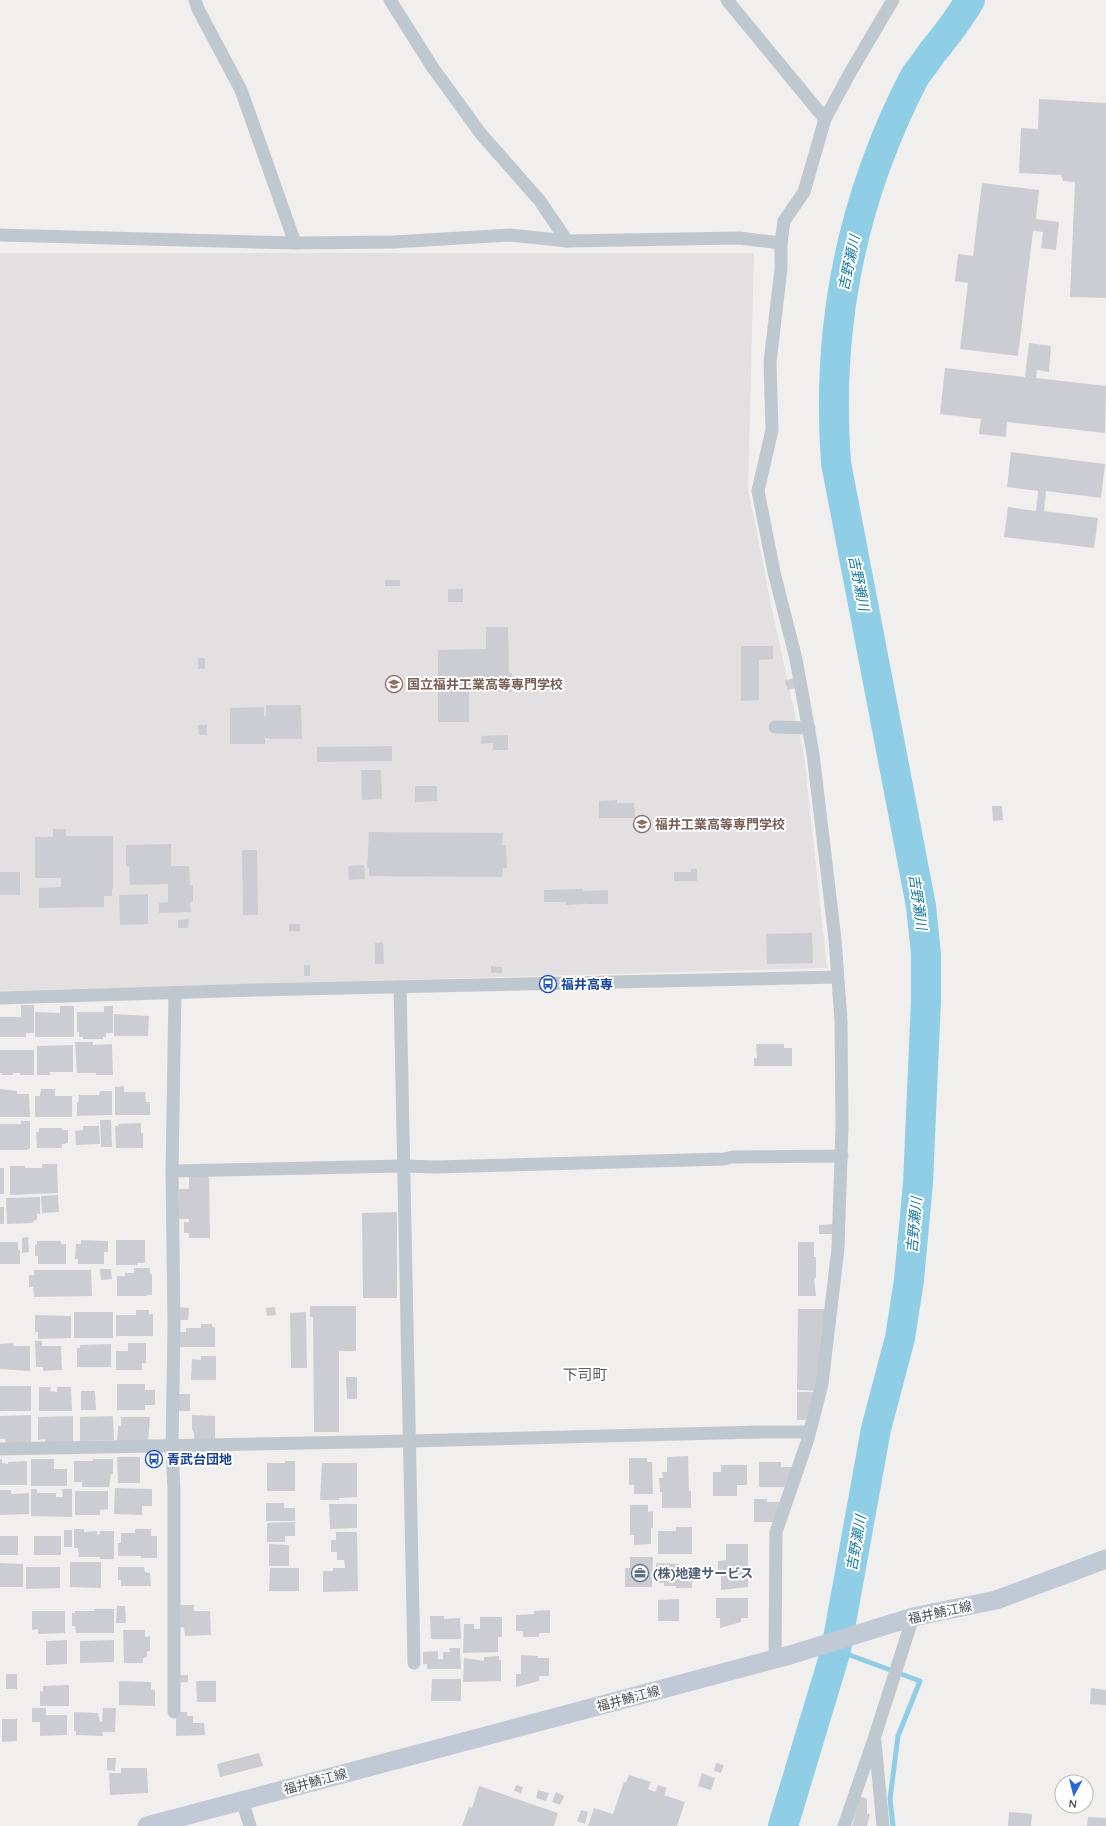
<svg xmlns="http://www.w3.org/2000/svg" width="1106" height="1826" font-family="Quicksand,'Noto Sans JP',sans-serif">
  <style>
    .education { fill: #e2e0e0 }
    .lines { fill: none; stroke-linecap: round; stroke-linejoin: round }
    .stream { stroke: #90cee6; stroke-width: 5 }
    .river { stroke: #90cee6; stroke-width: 30 }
    .building { fill: #cccdd3 }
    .street { stroke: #c0c8cf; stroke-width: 13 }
    .secondary { stroke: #c0c9d4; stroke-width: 19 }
    .labels { text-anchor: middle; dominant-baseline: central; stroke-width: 4; stroke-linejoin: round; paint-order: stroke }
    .education-label { font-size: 13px; font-weight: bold; fill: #785e54; stroke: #fff; text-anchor: start }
    .transit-label { font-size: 13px; font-weight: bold; fill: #164399; stroke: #fff; text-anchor: start }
    .service-label { font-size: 13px; font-weight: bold; fill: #4e5e75; stroke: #fff; text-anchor: start }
    .street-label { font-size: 13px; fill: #48505a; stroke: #fff }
    .water-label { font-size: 14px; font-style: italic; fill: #167a9f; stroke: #fff }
    .quarter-label { font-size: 15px; fill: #5b5e63; stroke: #fff }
  </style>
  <rect width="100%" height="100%" fill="#f1efee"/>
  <polygon class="education" points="0,253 754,253 748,489 773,614 804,755 827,968 0,991"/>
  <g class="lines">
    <polyline class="stream" points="836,1650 920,1681 898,1736 890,1799 893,1826"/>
    <path class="river" d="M783,1826l53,-176 40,-221 24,-91 9,-58 9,-97 8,-183v-46l-5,-48 -85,-443c-10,-135 16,-266 79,-387 5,-7 11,-14 16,-22 14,-17 28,-35 39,-54"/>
  </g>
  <g class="building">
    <polygon points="1039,99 1106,103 1106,298 1070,297 1075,182 1063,181 1061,175 1019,173 1021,128 1038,129"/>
    <polygon points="982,183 1039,190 1036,219 1059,222 1056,250 1041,248 1043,232 1033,231 1018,356 960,349 968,283 955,281 958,254 973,256"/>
    <polygon points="1029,343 1051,346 1049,372 1037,370 1036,378 1106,386 1105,433 1007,422 1006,437 979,434 981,419 940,414 945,368 1025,377"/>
    <polygon points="1011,452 1105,464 1101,498 1046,491 1044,511 1098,518 1094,548 1004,537 1008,507 1036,511 1038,491 1007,487"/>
    <rect x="385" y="580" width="15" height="6"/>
    <rect x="448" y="589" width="15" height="13"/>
    <polygon points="486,627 508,627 509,673 512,673 512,692 469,692 469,722 438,722 438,650 486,649"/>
    <polygon points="741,646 773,646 773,659 759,660 759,700 741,701"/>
    <rect x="198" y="658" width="7" height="11"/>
    <polygon points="799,676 802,686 788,690 785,681"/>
    <polygon points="266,705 301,705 302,739 269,739 269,738 265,738 265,744 230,744 230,708 264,707 264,716 266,716"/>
    <polygon points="198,725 207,725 207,735 199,735"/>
    <polygon points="508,735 508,750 493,750 493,743 481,744 482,736"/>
    <polygon points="392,746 392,761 317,762 317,747"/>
    <polygon points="361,770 381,770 382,799 362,800"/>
    <polygon points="415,786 437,786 437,801 415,802"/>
    <polygon points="617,800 617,803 634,803 635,818 599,818 599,801"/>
    <polygon points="992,806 1002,806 1003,820 993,821"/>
    <polygon points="53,829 66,829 66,836 113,836 113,888 112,889 112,896 104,896 104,907 39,908 39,888 61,887 61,878 35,878 35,837 53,837"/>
    <polygon points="369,832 503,833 502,845 506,845 507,868 503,868 502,877 369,876 369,868 367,868"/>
    <polygon points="171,844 171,866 189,866 190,885 193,885 193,902 190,902 191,912 159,913 159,903 168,902 168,884 130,885 129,866 126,866 126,845"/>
    <polygon points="242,850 257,850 258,915 243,915"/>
    <polygon points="364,865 365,879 349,880 348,866"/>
    <polygon points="691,869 697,869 697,881 674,881 674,872 691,872"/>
    <rect x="0" y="872" width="20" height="23"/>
    <polygon points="583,889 583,891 608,890 608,904 585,904 585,903 583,904 566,905 566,902 544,902 544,890"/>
    <polygon points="148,894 148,924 120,925 119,895"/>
    <polygon points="189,919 188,928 178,928 178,920"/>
    <rect x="289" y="924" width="11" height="7"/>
    <polygon points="812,933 813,963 767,964 766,934"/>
    <polygon points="383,942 384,964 375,964 375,943"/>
    <rect x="304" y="965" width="6" height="11"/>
    <polygon points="491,966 502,967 502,973 491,973"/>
    <polygon points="21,1005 34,1005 34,1033 26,1033 26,1037 0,1037 0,1017 21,1017"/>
    <polygon points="60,1006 74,1006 74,1037 35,1037 35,1012 60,1013"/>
    <polygon points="104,1006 113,1006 113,1033 106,1033 106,1037 103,1037 103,1039 83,1039 83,1037 79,1037 79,1032 77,1032 77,1012 104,1012"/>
    <polygon points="114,1014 149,1016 148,1036 114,1036"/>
    <polygon points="75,1042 93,1042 93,1045 112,1044 113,1075 96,1075 96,1073 77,1073"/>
    <polygon points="756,1044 784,1044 784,1048 792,1048 792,1066 754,1066 754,1058 757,1058"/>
    <polygon points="73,1045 73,1072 50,1072 50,1075 37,1075 37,1046"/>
    <polygon points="0,1050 34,1050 34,1075 20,1075 20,1073 13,1073 13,1075 2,1075 2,1073 0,1073"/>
    <polygon points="124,1086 124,1092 145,1092 146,1102 150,1102 150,1115 115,1115 115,1087"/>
    <polygon points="0,1089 17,1091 17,1094 29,1094 30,1117 0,1117"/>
    <polygon points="41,1089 55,1089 55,1096 72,1096 72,1117 35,1117 35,1096 40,1096"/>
    <polygon points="100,1091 112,1091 112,1115 77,1116 77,1103 78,1103 79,1095 99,1095"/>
    <polygon points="100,1120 111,1120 112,1147 101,1147"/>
    <polygon points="21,1121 30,1121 30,1148 27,1150 0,1150 0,1124 21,1124"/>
    <polygon points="141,1123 141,1133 143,1133 143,1148 116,1148 115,1126 118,1126 118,1124"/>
    <polygon points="83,1126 99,1126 100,1144 76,1145 75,1131 83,1130"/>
    <polygon points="39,1128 62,1128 62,1130 68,1130 68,1143 62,1144 62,1148 37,1148 36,1132 39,1132"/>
    <polygon points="42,1164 57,1164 58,1193 10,1195 10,1166 25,1166 25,1168 42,1168"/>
    <rect x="0" y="1168" width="4" height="26"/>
    <polygon points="189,1171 209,1171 210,1238 189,1238 189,1233 184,1233 184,1222 189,1222 189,1219 179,1219 179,1189 189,1189"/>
    <polygon points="58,1195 59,1212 42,1213 41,1196"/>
    <polygon points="40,1197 40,1214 37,1214 37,1220 33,1221 33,1223 7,1224 6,1198"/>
    <rect x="0" y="1207" width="4" height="17"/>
    <polygon points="397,1212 397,1298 363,1298 362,1213"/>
    <polygon points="836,1224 837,1234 819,1234 819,1225"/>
    <polygon points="28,1237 29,1252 22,1253 22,1238"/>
    <polygon points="81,1240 108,1241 108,1252 104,1252 104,1264 78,1264 78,1259 75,1259 76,1244 81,1244"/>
    <polygon points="116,1240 145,1240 145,1263 137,1263 137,1265 116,1265"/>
    <polygon points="37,1241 61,1241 61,1244 66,1244 66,1264 38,1264 38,1256 35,1256 35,1245 37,1244"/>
    <polygon points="0,1242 18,1242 18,1250 20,1250 20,1264 0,1264"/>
    <polygon points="798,1242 814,1242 814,1257 816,1257 816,1278 814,1278 816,1296 798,1296"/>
    <polygon points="134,1268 150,1268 150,1274 152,1274 152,1295 147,1295 147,1296 117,1296 117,1276 125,1276 125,1273 134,1273"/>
    <polygon points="100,1269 111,1269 112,1279 101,1280"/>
    <polygon points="34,1270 91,1270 92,1296 34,1297 33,1287 29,1287 29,1275 34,1275"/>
    <polygon points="310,1306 356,1306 356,1351 339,1351 339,1432 314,1432 313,1317 310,1317"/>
    <polygon points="175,1307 189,1308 188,1320 175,1320"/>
    <polygon points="275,1307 276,1315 267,1316 266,1308"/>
    <polygon points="798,1309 828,1309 827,1333 821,1333 820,1391 797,1390"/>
    <polygon points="136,1310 149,1310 149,1314 153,1314 153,1336 116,1336 116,1315 136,1315"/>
    <rect x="74" y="1312" width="39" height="26"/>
    <polygon points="306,1312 307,1368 291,1368 290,1313"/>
    <polygon points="35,1315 71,1316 71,1338 38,1339 38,1332 35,1332"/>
    <polygon points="201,1324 212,1324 212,1327 215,1327 215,1347 172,1347 171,1332 186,1332 186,1328 201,1328"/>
    <polygon points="35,1341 42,1341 42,1346 61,1346 62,1370 43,1371 43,1367 36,1367"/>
    <polygon points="13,1343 14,1346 30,1346 30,1371 0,1369 0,1344"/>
    <polygon points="128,1343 146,1343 146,1363 142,1363 142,1370 116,1370 116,1351 128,1351"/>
    <polygon points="111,1344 111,1367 77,1367 77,1348 80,1348 80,1345"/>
    <polygon points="201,1356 216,1356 216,1380 191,1380 192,1359 201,1360"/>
    <polygon points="346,1377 357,1377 357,1399 347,1399"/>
    <polygon points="117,1384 145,1384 145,1390 155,1390 155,1405 145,1405 145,1410 117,1410"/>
    <rect x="0" y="1386" width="31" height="25"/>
    <polygon points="39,1387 51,1387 50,1391 57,1392 57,1387 71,1387 72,1411 39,1411"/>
    <polygon points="81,1391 95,1391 96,1410 81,1410"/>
    <rect x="797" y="1392" width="19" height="28"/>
    <rect x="172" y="1394" width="18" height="17"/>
    <polygon points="31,1415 31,1443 6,1443 5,1439 0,1439 0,1416"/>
    <polygon points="192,1415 215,1416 215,1441 194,1440 194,1433 192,1429"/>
    <polygon points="73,1416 73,1442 45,1443 45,1439 38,1440 38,1417"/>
    <polygon points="113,1416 114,1440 80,1441 80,1417"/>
    <polygon points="121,1417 150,1417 148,1442 117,1442 118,1426 121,1426"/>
    <polygon points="688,1456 689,1491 691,1491 691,1508 662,1508 662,1492 660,1492 659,1478 663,1478 662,1472 667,1472 667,1457"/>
    <polygon points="117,1457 140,1457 140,1483 118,1483"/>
    <polygon points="629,1458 647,1458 647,1462 652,1462 653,1494 634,1494 634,1485 629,1485"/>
    <polygon points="0,1459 2,1459 2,1463 8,1464 8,1462 27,1461 27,1485 0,1485"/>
    <polygon points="31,1459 54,1459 54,1469 67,1469 67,1486 31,1486"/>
    <polygon points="93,1459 113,1459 113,1474 111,1474 109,1487 82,1487 82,1482 74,1482 74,1461 93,1461"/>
    <polygon points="285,1461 295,1461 295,1491 267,1491 267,1463 285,1463"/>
    <polygon points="759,1462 781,1462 781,1467 793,1467 793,1487 759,1487"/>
    <polygon points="322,1463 357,1463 357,1497 339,1498 339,1500 320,1500"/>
    <polygon points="721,1465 747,1465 747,1485 737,1485 737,1496 713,1496 713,1472 721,1472"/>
    <polygon points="115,1488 152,1489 152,1506 142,1506 142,1515 114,1514"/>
    <polygon points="31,1489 37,1489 37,1493 56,1493 56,1497 63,1497 62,1489 72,1489 72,1517 31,1516"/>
    <polygon points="0,1490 11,1490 11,1494 29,1493 29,1514 0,1515"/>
    <polygon points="75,1491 108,1491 108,1509 100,1510 100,1515 75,1515"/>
    <polygon points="754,1499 767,1499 767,1502 781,1502 781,1522 754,1522"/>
    <polygon points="266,1503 284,1503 284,1508 295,1508 295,1521 266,1521"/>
    <polygon points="329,1504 357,1504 357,1528 330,1529"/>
    <polygon points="630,1505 648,1505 648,1512 653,1511 653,1528 651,1528 651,1544 634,1545 634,1535 630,1535"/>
    <polygon points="295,1522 295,1536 285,1536 285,1542 267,1542 267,1523"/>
    <polygon points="676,1527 692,1527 692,1554 658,1554 658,1531 676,1531"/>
    <polygon points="74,1529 84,1529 84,1532 97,1531 97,1535 100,1534 100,1531 114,1531 114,1559 100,1559 100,1557 79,1557 78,1548 74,1548"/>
    <polygon points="135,1529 151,1529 151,1536 157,1536 157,1558 141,1558 141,1556 118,1556 118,1543 121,1543 121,1533 135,1533"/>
    <rect x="64" y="1530" width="8" height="17"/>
    <polygon points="336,1532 357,1532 358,1591 323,1592 323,1571 333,1571 333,1568 345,1568 344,1560 337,1560 337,1552 331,1552 331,1540 336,1540"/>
    <rect x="0" y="1536" width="18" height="19"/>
    <rect x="34" y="1536" width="27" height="19"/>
    <polygon points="269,1544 289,1545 289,1566 269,1566"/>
    <polygon points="726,1544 748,1544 748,1587 721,1590 721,1573 718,1572 718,1561 726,1560"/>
    <polygon points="630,1557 653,1557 652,1587 625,1587 625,1568 630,1568"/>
    <polygon points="70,1562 101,1562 101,1588 70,1587"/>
    <polygon points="0,1563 23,1564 23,1587 0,1587"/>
    <polygon points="656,1563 679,1564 679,1570 684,1570 684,1576 692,1576 692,1588 676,1588 676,1586 664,1586 664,1583 656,1583"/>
    <polygon points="26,1567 60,1567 60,1588 26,1589"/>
    <polygon points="118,1567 144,1567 145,1572 150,1573 151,1586 121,1586 121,1580 118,1580"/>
    <polygon points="270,1568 299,1568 299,1591 269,1591"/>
    <polygon points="716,1598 748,1598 748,1618 741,1618 741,1622 720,1628 720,1618 716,1618"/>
    <polygon points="679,1599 679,1621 658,1621 658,1600"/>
    <polygon points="180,1605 194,1605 194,1611 210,1611 211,1635 185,1636 184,1628 180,1627"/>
    <polygon points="117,1606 125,1606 126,1623 116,1623"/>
    <polygon points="94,1609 114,1609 114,1633 76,1633 75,1626 72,1626 72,1613 75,1613 75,1611 94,1611"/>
    <polygon points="550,1610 550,1633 539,1633 539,1637 523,1637 523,1631 516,1631 516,1615 534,1614 534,1611"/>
    <polygon points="32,1611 65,1611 65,1633 38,1634 38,1629 32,1630"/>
    <polygon points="430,1616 444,1616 444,1619 460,1618 461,1639 431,1639"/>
    <polygon points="480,1617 502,1617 502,1637 498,1637 498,1652 463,1653 464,1624 474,1624 474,1629 480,1629"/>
    <polygon points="123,1630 145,1630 145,1637 150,1636 150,1651 147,1651 147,1657 143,1658 143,1663 124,1663"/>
    <polygon points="67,1640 67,1664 46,1665 46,1641"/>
    <polygon points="114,1640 114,1662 80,1663 80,1641"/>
    <polygon points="449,1648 460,1648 461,1669 427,1669 427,1664 423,1664 423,1652 438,1651 438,1659 443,1659 443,1652 450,1652"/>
    <polygon points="521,1655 538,1656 538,1658 549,1658 549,1676 539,1676 539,1681 516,1687 516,1674 521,1674"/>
    <polygon points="499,1656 499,1660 501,1660 501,1681 463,1682 464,1658 484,1661 484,1657"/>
    <rect x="6" y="1674" width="11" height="15"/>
    <polygon points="174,1675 188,1675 188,1682 174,1683"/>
    <polygon points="432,1679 461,1679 461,1701 431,1701"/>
    <polygon points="119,1681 151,1682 151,1689 155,1690 155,1706 119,1705"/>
    <polygon points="196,1681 216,1681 216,1702 197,1702"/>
    <polygon points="69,1685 69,1706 40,1706 40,1691 43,1692 43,1686"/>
    <polygon points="1091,1688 1106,1690 1106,1705 1090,1704"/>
    <polygon points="32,1708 46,1708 46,1715 67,1715 67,1735 40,1736 40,1722 32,1722"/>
    <polygon points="103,1708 116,1708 115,1732 102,1732 103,1736 76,1735 76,1731 74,1731 74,1712 98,1713 100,1722 102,1722"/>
    <polygon points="176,1712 187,1712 187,1716 193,1716 193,1723 204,1723 205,1735 176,1736"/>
    <polygon points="2,1719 17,1719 17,1741 2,1742"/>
    <polygon points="259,1753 263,1766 220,1777 217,1764"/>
    <polygon points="107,1758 116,1758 115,1771 107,1770"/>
    <polygon points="716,1763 724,1765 721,1773 714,1771"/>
    <polygon points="121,1768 147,1768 148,1793 110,1795 109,1773 121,1773"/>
    <polygon points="702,1773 715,1778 711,1790 698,1786"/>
    <polygon points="629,1775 651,1782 648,1789 655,1792 658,1785 667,1788 664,1795 685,1802 677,1826 588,1826 594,1808 613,1814 624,1782 626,1782"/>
    <polygon points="516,1785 523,1787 521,1793 514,1791"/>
    <polygon points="479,1786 558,1813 554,1826 462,1826 469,1807 472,1808"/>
    <polygon points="538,1790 549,1793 546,1801 536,1798"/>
    <polygon points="556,1792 564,1796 560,1805 552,1802"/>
    <polygon points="863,1797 867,1799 867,1814 870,1814 867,1826 852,1826 859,1798"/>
    <polygon points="581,1810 588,1812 585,1824 577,1821"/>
    <polygon points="1009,1812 1032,1814 1031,1826 1008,1826"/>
    <polygon points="1088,1817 1106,1818 1106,1826 1087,1826"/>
  </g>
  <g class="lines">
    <g class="street">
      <polyline points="195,0 198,9 241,90 295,243"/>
      <polyline points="390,0 433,68 481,134 540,201 567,241"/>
      <polyline points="727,0 825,119"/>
      <polyline points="0,235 295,243 394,242 510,235 567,241 739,238 781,243"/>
      <polyline points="775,727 809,728"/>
      <polyline points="400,987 414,1663"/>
      <polyline points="0,998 256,990 837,977"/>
      <polyline points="172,1171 403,1166 435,1167 724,1159 733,1157 842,1156"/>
      <polyline points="0,1449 409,1441 758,1432 809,1432"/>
      <polyline points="775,1659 776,1532 807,1442 822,1384 838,1248 842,1127 841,1021 835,939 813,754 796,659 774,572 758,491 772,430 770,362 781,269 781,243 784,221 804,192 825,119 851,71 893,0"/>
      <polyline points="174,1712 174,1492 172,1446 174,1325 172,1171 175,993"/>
      <polyline points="875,1742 883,1826"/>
      <polyline points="242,1800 250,1826"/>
      <polyline points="844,1826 874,1739 913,1617"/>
    </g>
    <polyline class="secondary" points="147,1826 790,1655 913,1617 996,1600 1106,1559"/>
  </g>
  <defs>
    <g id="university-ring" transform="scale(0.9)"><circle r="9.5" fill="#fff" stroke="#8d6e63" stroke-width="1.5"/><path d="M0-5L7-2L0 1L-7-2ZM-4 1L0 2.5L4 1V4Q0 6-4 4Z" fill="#8d6e63"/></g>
    <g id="bus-ring" transform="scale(0.9)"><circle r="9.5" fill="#fff" stroke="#1a4fb4" stroke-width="1.5"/><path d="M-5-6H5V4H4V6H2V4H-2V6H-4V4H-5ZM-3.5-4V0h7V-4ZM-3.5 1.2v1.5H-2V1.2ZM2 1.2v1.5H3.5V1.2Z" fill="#1a4fb4"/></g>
    <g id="office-ring" transform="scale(0.9)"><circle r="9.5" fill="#fff" stroke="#5c6f8a" stroke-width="1.5"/><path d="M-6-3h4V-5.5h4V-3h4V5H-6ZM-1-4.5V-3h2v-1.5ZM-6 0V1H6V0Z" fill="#5c6f8a"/></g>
  </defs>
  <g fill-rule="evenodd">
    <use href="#university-ring" x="394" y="684"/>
    <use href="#university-ring" x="642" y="824"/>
    <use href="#bus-ring" x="548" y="984"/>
    <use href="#bus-ring" x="154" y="1459"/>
    <use href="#office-ring" x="640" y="1573"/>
  </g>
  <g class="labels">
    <g class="education-label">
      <text x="407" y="684">国立福井工業高等専門学校</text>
      <text x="655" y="824">福井工業高等専門学校</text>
    </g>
    <g class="transit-label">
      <text x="561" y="984">福井高専</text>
      <text x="167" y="1459">青武台団地</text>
    </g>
    <g class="service-label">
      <text x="653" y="1573">(株)地建サービス</text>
    </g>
    <g class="street-label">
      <text transform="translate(940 1612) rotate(-12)">福井鯖江線</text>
      <text transform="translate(628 1698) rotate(-15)">福井鯖江線</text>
      <text transform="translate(315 1781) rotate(-15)">福井鯖江線</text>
    </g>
    <g class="water-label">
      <text transform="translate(849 263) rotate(-78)">吉野瀬川</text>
      <text transform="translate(859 583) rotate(79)">吉野瀬川</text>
      <text transform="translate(918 902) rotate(82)">吉野瀬川</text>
      <text transform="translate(914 1225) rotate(-85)">吉野瀬川</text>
      <text transform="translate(856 1543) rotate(-80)">吉野瀬川</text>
    </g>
    <g class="quarter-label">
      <text x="585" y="1374">下司町</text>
    </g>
  </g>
  <g transform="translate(1074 1794) rotate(187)"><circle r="19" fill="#ffffff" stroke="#b6b9bd"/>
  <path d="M0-3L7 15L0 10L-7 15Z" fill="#2667d4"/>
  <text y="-6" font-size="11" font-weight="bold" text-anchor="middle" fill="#48505a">N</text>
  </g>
</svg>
